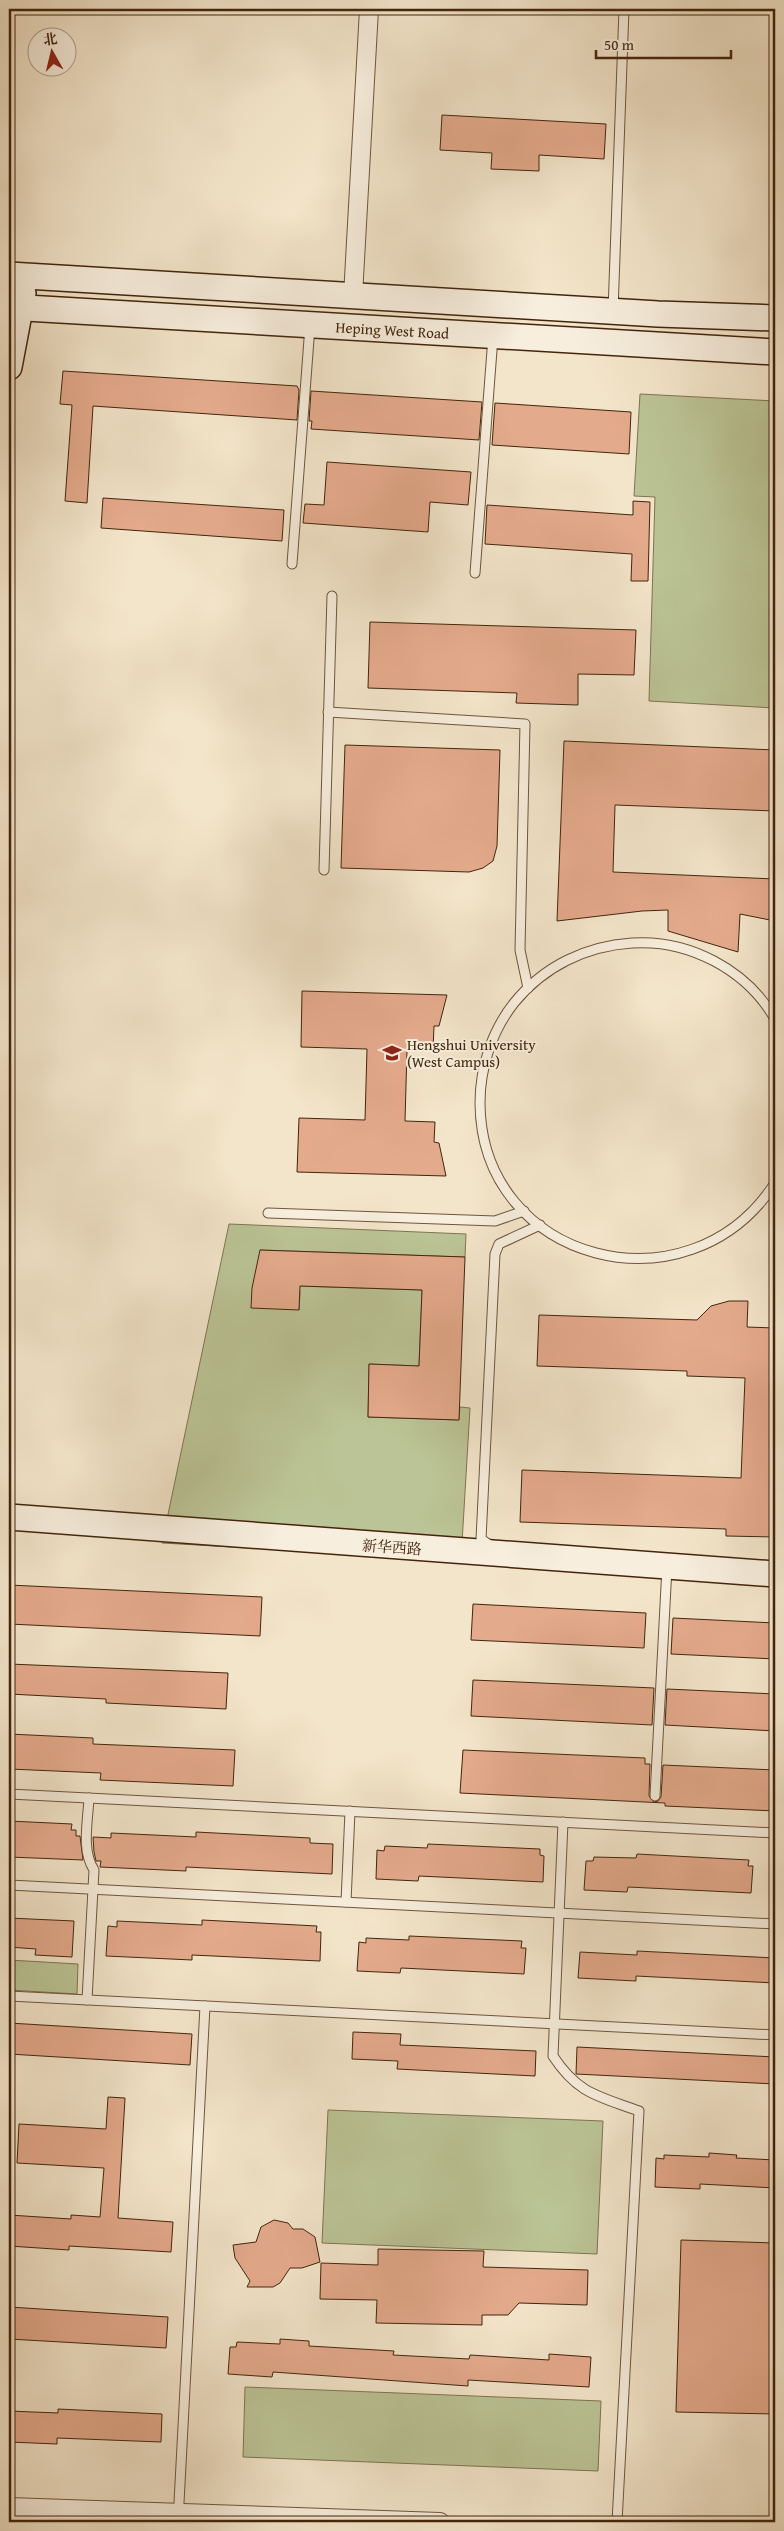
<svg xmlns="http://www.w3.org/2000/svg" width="784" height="2531" font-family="'Gentium Book Plus','Noto Serif SC',serif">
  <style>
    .green { fill: #bbc496; stroke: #7f7451 }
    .building { fill: #e4aa8c; stroke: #43250c }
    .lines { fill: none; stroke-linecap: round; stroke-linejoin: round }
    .lane-casing { stroke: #6f553c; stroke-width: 11 }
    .street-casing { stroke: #6f553c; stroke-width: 20 }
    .secondary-casing { stroke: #43250c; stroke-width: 28 }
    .lane { stroke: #f7eedd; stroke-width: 9 }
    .street { stroke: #f7eedd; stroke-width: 18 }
    .secondary { stroke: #f7eedd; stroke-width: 25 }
    .labels { text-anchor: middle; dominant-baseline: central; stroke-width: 4; stroke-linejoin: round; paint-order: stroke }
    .street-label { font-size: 15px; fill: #43250c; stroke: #f7eedd }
    .poi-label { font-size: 15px; fill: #43250c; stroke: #f7eedd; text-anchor: start }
  </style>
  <rect width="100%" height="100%" fill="#f3e5ca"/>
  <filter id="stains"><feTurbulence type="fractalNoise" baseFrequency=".004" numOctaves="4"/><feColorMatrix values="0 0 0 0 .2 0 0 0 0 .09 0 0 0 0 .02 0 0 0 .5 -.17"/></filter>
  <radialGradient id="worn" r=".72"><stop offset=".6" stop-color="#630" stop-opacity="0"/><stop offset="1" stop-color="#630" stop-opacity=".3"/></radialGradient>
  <g class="green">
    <polygon points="640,394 775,401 775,708 649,701 655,497 634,496"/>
    <polygon points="229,1224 466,1234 465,1257 260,1250 299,1310 300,1292 298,1286 422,1290 419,1366 369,1364 368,1417 459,1420 460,1407 470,1408 461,1560 162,1543"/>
    <polygon points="9,1960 78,1964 77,1994 9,1990"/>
    <polygon points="328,2110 603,2121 597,2254 322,2243"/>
    <polygon points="245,2387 601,2401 598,2471 243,2457"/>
  </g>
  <g class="building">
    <polygon points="442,115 606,124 604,159 539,155 539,171 491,169 492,153 440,150"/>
    <polygon points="63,371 297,386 299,390 297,420 93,406 87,503 65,501 72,405 60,404"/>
    <polygon points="311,391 482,402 479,440 311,429 312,421 309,421"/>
    <polygon points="495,403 631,412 629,454 492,445"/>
    <polygon points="327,462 471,472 468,505 430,502 428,532 303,523 305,504 324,505"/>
    <polygon points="103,498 284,510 282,541 101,528"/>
    <polygon points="633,501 650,502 648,581 631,581 632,554 485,544 487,505 633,515"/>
    <polygon points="370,622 636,630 634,675 578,674 578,705 516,703 517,693 368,688"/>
    <polygon points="564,741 775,750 775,811 615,805 613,872 775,879 775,921 740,914 738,952 668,931 668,910 642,911 557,921"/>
    <polygon points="345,745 500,750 497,846 493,861 483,868 469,872 341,868"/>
    <polygon points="302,991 447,995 439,1026 434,1026 433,1051 407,1050 405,1121 435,1122 434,1142 439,1143 446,1176 297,1172 299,1118 365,1120 367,1049 301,1047"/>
    <polygon points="260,1250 465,1257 459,1420 368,1417 369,1364 419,1366 422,1290 300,1286 299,1310 251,1308 252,1288"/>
    <polygon points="729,1301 748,1301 747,1327 775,1328 775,1537 726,1536 726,1529 520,1522 522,1470 741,1478 745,1378 687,1376 687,1371 537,1366 539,1315 697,1320 711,1306"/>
    <polygon points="9,1585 262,1597 260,1636 9,1624"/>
    <polygon points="473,1604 646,1613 644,1648 471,1640"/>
    <polygon points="673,1618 775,1623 775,1659 671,1654"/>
    <polygon points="9,1664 228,1673 226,1709 106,1703 106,1699 9,1694"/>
    <polygon points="473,1680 654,1688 652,1725 471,1716"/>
    <polygon points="667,1689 775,1694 775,1731 665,1725"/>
    <polygon points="9,1734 93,1738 93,1744 235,1750 233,1786 100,1780 101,1773 9,1769"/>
    <polygon points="463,1750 645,1758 645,1764 650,1764 649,1796 654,1802 658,1801 661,1797 663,1765 775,1770 775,1811 665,1806 665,1803 460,1793"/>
    <polygon points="9,1821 72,1824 71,1830 76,1830 76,1836 80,1836 83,1860 9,1857"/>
    <polygon points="196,1832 310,1838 310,1843 333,1844 332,1874 186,1867 186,1871 100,1867 101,1861 96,1861 94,1852 93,1837 111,1838 111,1833 196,1837"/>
    <polygon points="428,1844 540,1849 540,1855 544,1856 543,1882 419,1876 418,1881 376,1879 377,1850 384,1851 385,1846 427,1848"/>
    <polygon points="637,1854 749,1860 748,1866 753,1866 751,1893 628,1887 627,1892 584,1890 586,1861 593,1861 594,1857 636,1858"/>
    <polygon points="9,1918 74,1921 72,1957 35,1955 36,1949 9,1947"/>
    <polygon points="202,1920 317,1926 316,1932 321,1932 320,1961 192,1955 192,1960 106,1956 108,1926 117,1927 117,1921 202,1925"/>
    <polygon points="409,1936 522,1941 521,1948 526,1948 524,1974 401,1968 400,1973 357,1971 359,1942 366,1943 366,1938 409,1940"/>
    <polygon points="637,1951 775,1958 775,1983 636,1976 636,1981 578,1978 580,1952 637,1955"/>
    <polygon points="9,2023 192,2034 190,2065 9,2054"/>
    <polygon points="353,2032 401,2034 400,2045 536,2051 535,2076 397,2069 398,2061 352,2059"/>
    <polygon points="577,2047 775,2057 775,2084 576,2074"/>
    <polygon points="108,2097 125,2098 118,2218 173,2222 171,2252 69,2246 69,2250 9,2246 9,2215 71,2219 71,2215 100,2217 104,2168 17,2163 19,2124 106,2129"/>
    <polygon points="709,2153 737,2155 736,2158 775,2160 775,2188 700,2184 700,2189 655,2187 656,2158 664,2159 664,2155 709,2157"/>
    <polygon points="274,2220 288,2223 293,2229 303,2229 315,2237 320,2262 302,2268 290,2268 280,2283 273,2287 247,2287 250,2281 235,2258 233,2245 256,2242 261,2227"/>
    <polygon points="681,2240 775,2243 775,2414 676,2412"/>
    <polygon points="378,2249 484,2251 483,2267 588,2270 587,2305 519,2303 508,2315 482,2315 482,2325 376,2323 377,2300 320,2299 321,2263 378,2265"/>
    <polygon points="9,2307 168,2317 166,2348 9,2339"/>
    <polygon points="280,2339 309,2341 309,2346 394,2351 393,2355 469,2359 470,2355 549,2360 549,2354 591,2357 589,2387 468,2380 468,2386 273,2372 272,2377 228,2374 230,2347 236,2347 237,2342 280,2344"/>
    <polygon points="58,2409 162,2414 161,2442 57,2438 57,2444 9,2442 9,2411 58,2413"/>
  </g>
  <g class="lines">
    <g class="lane-casing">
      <g id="lane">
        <polyline points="613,311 624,9"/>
        <polyline points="292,564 310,326"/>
        <polyline points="475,573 493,337"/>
        <polyline points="328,712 525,724 520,950 528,988"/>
        <polyline points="324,870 332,596"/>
        <path d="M775,1019c-28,-49 -86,-80 -143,-76 -46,3 -88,23 -118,60 -22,28 -34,64 -34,100 1,160 209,213 295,80"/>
        <polyline points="268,1213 495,1221 524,1211"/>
        <polyline points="491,1546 481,1539 495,1254 499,1244 540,1225"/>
        <polyline points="9,1794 775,1833"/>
        <polyline points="655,1796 667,1567"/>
        <path d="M563,1822l-10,234c25,38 45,40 86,55l-22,411"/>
        <polyline points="9,1885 775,1924"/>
        <polyline points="346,1902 350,1811"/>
        <polyline points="9,1996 775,2035"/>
        <path d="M87,2000l7,-130c-13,-20 -6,-49 -5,-72"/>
        <polyline points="178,2522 205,2006"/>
      </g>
    </g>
    <g class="street-casing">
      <g id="street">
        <polyline points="353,296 369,9"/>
        <polyline points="9,2507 440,2522"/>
      </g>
    </g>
    <g class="secondary-casing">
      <g id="secondary">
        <polyline points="9,275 658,314 775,318"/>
        <path id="s1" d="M9,307l766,45"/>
        <polyline points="9,367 23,293"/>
        <polyline points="9,1517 775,1574"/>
      </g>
    </g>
    <use href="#lane" class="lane"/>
    <use href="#street" class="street"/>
    <use href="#secondary" class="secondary"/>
  </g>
  <defs>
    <g id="university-bare" transform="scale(1.5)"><path d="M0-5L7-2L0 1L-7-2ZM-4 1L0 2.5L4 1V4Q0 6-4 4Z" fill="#8f2418" stroke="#f7eedd" stroke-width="2.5" paint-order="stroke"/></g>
  </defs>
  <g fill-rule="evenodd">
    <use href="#university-bare" x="392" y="1053"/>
  </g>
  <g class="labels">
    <g class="street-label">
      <text stroke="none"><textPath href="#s1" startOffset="384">Heping West Road</textPath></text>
      <text transform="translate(392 1547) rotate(4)">新华西路</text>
    </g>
    <g class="poi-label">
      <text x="407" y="1044">Hengshui University<tspan x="407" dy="17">(West Campus)</tspan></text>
    </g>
  </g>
  <rect width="784" height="2531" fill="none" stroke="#f3e5ca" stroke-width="30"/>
  <rect x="10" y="10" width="764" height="2511" fill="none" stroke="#43250c" stroke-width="2.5"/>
  <rect x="15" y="15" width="754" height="2501" fill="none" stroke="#43250c"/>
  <g transform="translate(52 52) rotate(352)"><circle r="24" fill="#f7eedd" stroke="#af9e89"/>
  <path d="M0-4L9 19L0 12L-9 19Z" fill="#8f2418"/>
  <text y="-8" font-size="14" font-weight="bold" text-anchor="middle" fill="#43250c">北</text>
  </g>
  <path d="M596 50v8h135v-8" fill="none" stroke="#43250c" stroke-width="2.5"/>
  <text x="604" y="50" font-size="15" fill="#43250c" stroke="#f7eedd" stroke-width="4" paint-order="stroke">50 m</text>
  <rect width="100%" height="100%" filter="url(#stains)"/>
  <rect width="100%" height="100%" fill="url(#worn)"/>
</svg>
